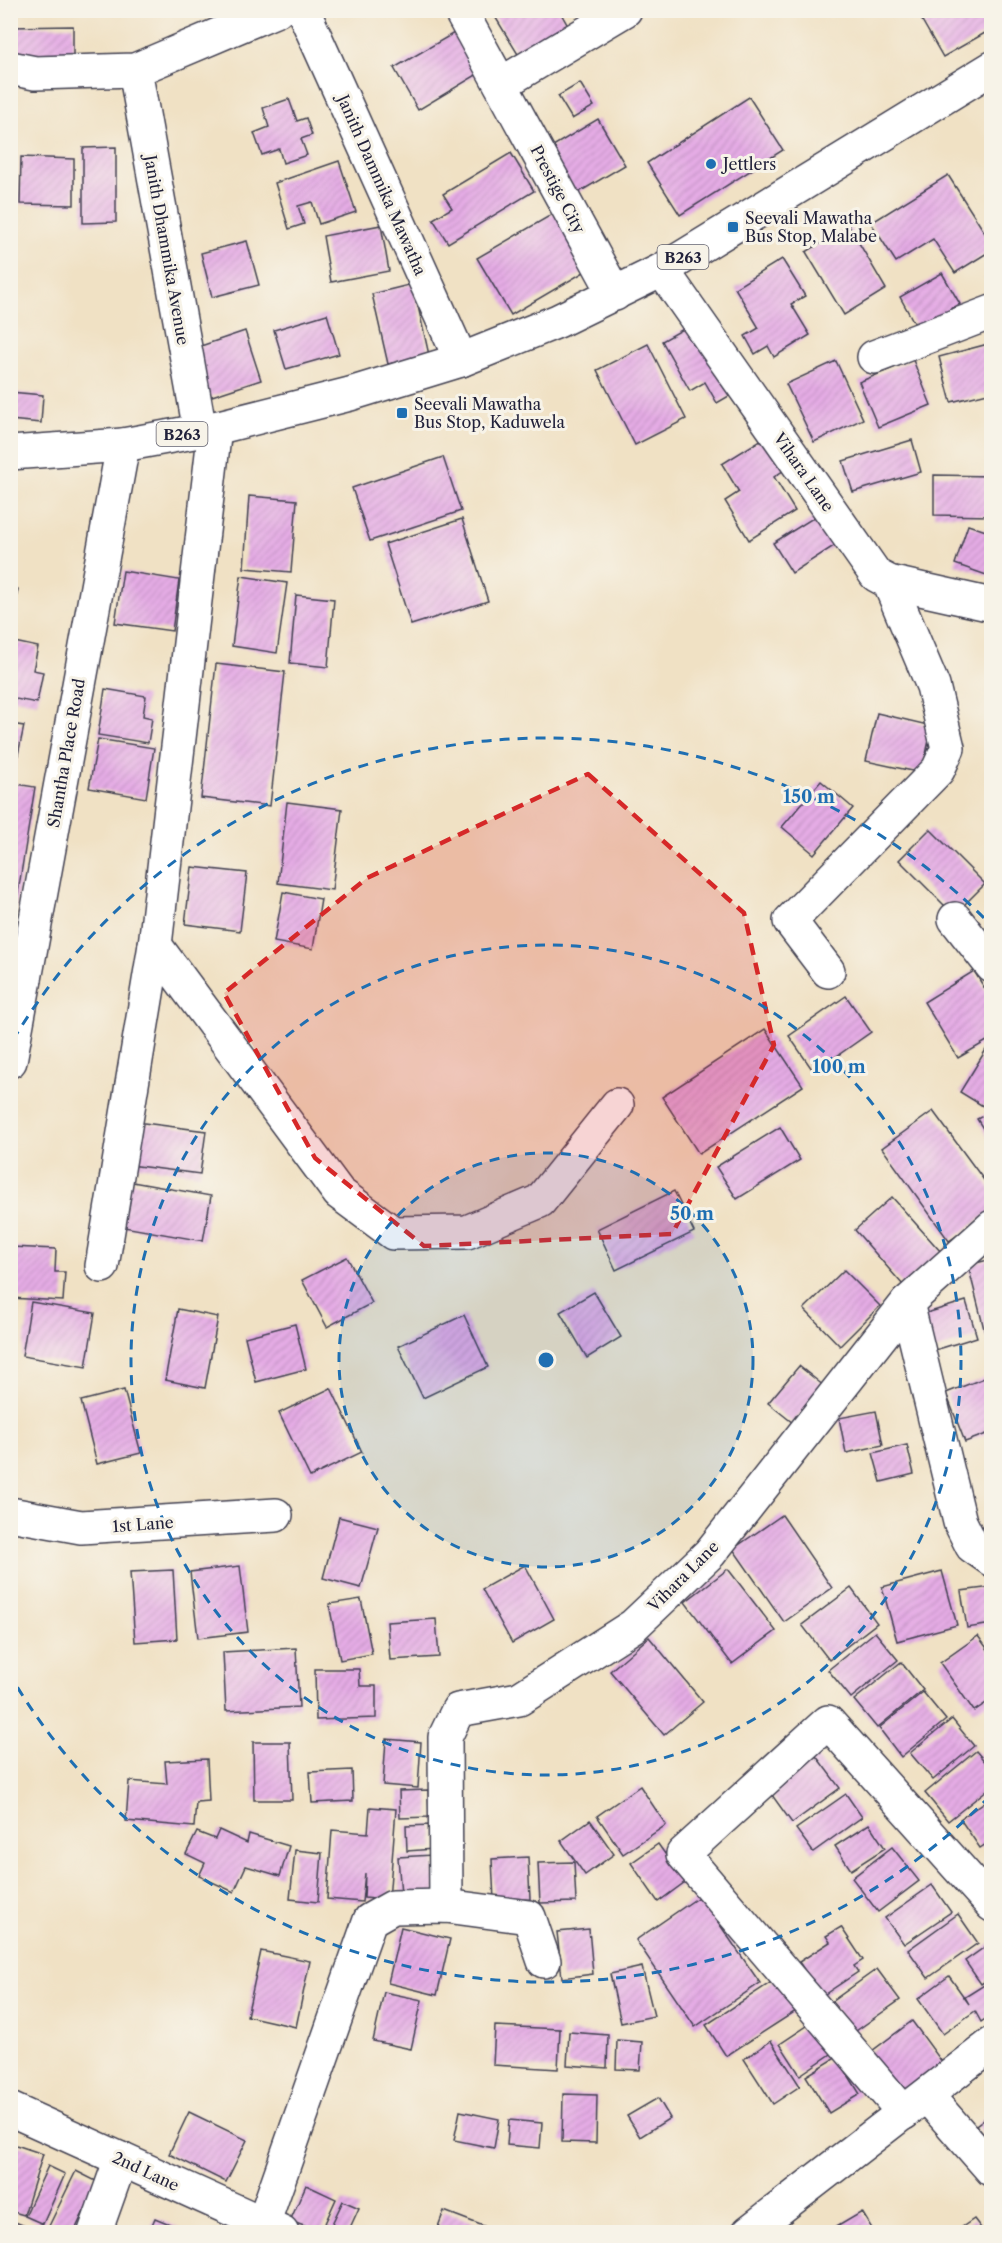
<svg xmlns="http://www.w3.org/2000/svg" width="1002" height="2243" font-family="'Libre Caslon Text',serif">
  <style>
    .building { fill: url(#building-hatch) }
    .lines { fill: none; stroke-linecap: round; stroke-linejoin: round }
    .street-casing { stroke: #413f50; stroke-width: 36 }
    .primary-casing { stroke: #413f50; stroke-width: 36 }
    .street { stroke: #fff; stroke-width: 33 }
    .primary { stroke: #fff; stroke-width: 33 }
    .marked { fill: #d62828; fill-opacity: 0.2; stroke: #d62828; stroke-width: 4.5; stroke-dasharray: 12 8; stroke-linejoin: round }
    .ring { fill: none; stroke: #1f6fb2; stroke-width: 3; stroke-dasharray: 10 8 }
    .poi-dot { fill: #1f6fb2; stroke: #f7f3e8; stroke-width: 2 }
    .labels { text-anchor: middle; dominant-baseline: central; stroke-width: 6; stroke-linejoin: round; paint-order: stroke }
    .shield { fill: #f7f3e8; stroke: #62616f; stroke-width: 1.5 }
    .shield-label { font-size: 15px; font-weight: bold; fill: #22223b }
    .poi-label { font-size: 16px; fill: #22223b; stroke: #f7f3e8; text-anchor: start }
    .street-label { font-size: 16px; fill: #22223b; stroke: #f7f3e8 }
    .centre { fill: #1f6fb2; stroke: #f7f3e8; stroke-width: 3 }
    .ring-label { font-size: 18px; text-anchor: middle; font-weight: bold; fill: #1f6fb2; stroke: #f7f3e8; stroke-width: 6; stroke-linejoin: round; paint-order: stroke }
  </style>
  <defs>
    <pattern id="building-hatch" width="6" height="6" patternUnits="userSpaceOnUse" patternTransform="scale(1.5)"><rect width="6" height="6" fill="#e5ace5"/><path d="M-1 1l2-2M0 6l6-6M5 7l2-2" fill="none" stroke="#c494c5"/></pattern>
  </defs>
  <rect width="100%" height="100%" fill="#f7f3e8"/>
  <filter id="ink" filterUnits="userSpaceOnUse"><feTurbulence type="fractalNoise" baseFrequency=".0167" numOctaves="2"/><feDisplacementMap in="SourceGraphic" scale="12" xChannelSelector="R" yChannelSelector="G"/><feConvolveMatrix kernelMatrix="1 2 1 2 8 2 1 2 1" color-interpolation-filters="sRGB"/></filter>
  <filter id="wash" filterUnits="userSpaceOnUse"><feTurbulence type="fractalNoise" baseFrequency=".008" numOctaves="4" result="noise"/><feDisplacementMap in="SourceGraphic" scale="24" xChannelSelector="R" yChannelSelector="G"/><feGaussianBlur stdDeviation="1.35" result="paint"/><feColorMatrix in="noise" values="0 0 0 0 0 0 0 0 0 0 0 0 0 0 0 0 0 1.4 0 .05"/><feComposite in="paint" operator="in"/></filter>
  <g filter="url(#wash)">
    <rect width="100%" height="100%" fill="#f0e1c4"/>
    <g id="blocks">
      <g class="building">
        <polygon points="491,10 559,10 568,26 519,56"/>
        <polygon points="916,10 992,10 992,29 943,57"/>
        <polygon points="73,26 73,61 10,62 10,27"/>
        <polygon points="454,33 478,74 418,110 394,68"/>
        <polygon points="580,83 594,106 572,119 558,96"/>
        <polygon points="749,97 783,150 680,215 647,163"/>
        <polygon points="289,99 297,121 306,118 312,135 301,139 307,155 283,163 279,149 262,155 254,133 269,127 263,108"/>
        <polygon points="598,119 625,165 576,194 548,149"/>
        <polygon points="116,147 116,222 83,223 83,148"/>
        <polygon points="511,153 534,191 448,243 433,219 452,208 443,194"/>
        <polygon points="21,157 74,159 74,205 20,204"/>
        <polygon points="339,161 356,212 319,224 312,202 298,206 304,224 289,229 275,183"/>
        <polygon points="948,175 992,244 992,250 955,273 933,239 896,262 871,223"/>
        <polygon points="558,211 591,268 511,315 477,258"/>
        <polygon points="381,225 389,271 331,282 323,236"/>
        <polygon points="849,226 886,289 844,315 806,252"/>
        <polygon points="247,241 259,285 212,297 201,253"/>
        <polygon points="782,259 805,296 791,304 810,335 774,357 768,346 755,354 745,336 759,328 735,288"/>
        <polygon points="942,273 960,304 917,328 900,297"/>
        <polygon points="413,284 429,355 388,364 372,294"/>
        <polygon points="327,314 339,354 286,369 274,330"/>
        <polygon points="694,323 741,389 717,403 705,382 690,391 662,341"/>
        <polygon points="245,331 261,380 209,397 192,349"/>
        <polygon points="648,344 686,419 635,445 597,370"/>
        <polygon points="988,344 992,357 992,392 951,402 939,357"/>
        <polygon points="913,360 931,405 878,427 859,382"/>
        <polygon points="836,361 863,419 814,442 786,384"/>
        <polygon points="10,392 43,395 41,423 10,420"/>
        <polygon points="767,436 787,468 774,477 795,511 749,540 725,501 739,492 722,464"/>
        <polygon points="912,440 921,472 853,492 843,461"/>
        <polygon points="443,457 461,511 370,541 352,488"/>
        <polygon points="934,475 992,476 992,516 934,515"/>
        <polygon points="249,496 297,500 291,572 244,568"/>
        <polygon points="821,513 840,542 792,573 773,543"/>
        <polygon points="462,519 488,601 411,625 385,544"/>
        <polygon points="968,525 992,533 992,577 955,564"/>
        <polygon points="123,571 179,580 172,631 115,623"/>
        <polygon points="241,576 287,583 277,653 232,646"/>
        <polygon points="10,587 18,589 12,620 10,620"/>
        <polygon points="296,595 334,599 328,667 290,663"/>
        <polygon points="10,641 38,647 33,670 43,672 37,703 10,698"/>
        <polygon points="216,664 285,672 270,806 201,798"/>
        <polygon points="105,689 146,696 143,716 152,718 148,743 98,735"/>
        <polygon points="877,713 932,726 922,773 866,761"/>
        <polygon points="10,724 24,726 15,769 10,768"/>
        <polygon points="98,739 154,748 146,798 89,788"/>
        <polygon points="821,781 853,808 814,854 782,827"/>
        <polygon points="10,783 35,787 15,911 10,911"/>
        <polygon points="287,802 342,809 332,890 278,883"/>
        <polygon points="930,829 985,884 954,915 899,860"/>
        <polygon points="192,867 247,873 240,931 185,924"/>
        <polygon points="283,892 321,899 313,949 274,942"/>
        <polygon points="974,971 992,1000 992,1038 958,1058 924,1002"/>
        <polygon points="846,996 871,1032 814,1072 789,1036"/>
        <polygon points="765,1029 803,1086 699,1154 662,1097"/>
        <polygon points="992,1040 992,1099 986,1108 960,1092"/>
        <polygon points="933,1111 992,1191 992,1211 949,1241 882,1148"/>
        <polygon points="992,1111 992,1143 977,1119"/>
        <polygon points="136,1122 206,1131 200,1174 130,1165"/>
        <polygon points="780,1127 800,1160 737,1199 716,1167"/>
        <polygon points="127,1181 211,1196 203,1241 118,1226"/>
        <polygon points="674,1191 694,1232 616,1270 597,1229"/>
        <polygon points="892,1197 941,1252 903,1285 855,1230"/>
        <polygon points="10,1247 56,1249 55,1272 65,1272 63,1301 10,1298"/>
        <polygon points="347,1257 372,1303 327,1327 302,1280"/>
        <polygon points="992,1259 992,1336 986,1337 968,1265"/>
        <polygon points="844,1270 880,1306 840,1346 804,1309"/>
        <polygon points="594,1292 621,1337 587,1358 560,1312"/>
        <polygon points="966,1301 977,1337 932,1351 920,1315"/>
        <polygon points="31,1302 95,1313 86,1367 22,1356"/>
        <polygon points="178,1309 218,1317 205,1388 165,1380"/>
        <polygon points="464,1315 488,1367 423,1398 398,1346"/>
        <polygon points="295,1324 306,1369 256,1382 245,1337"/>
        <polygon points="799,1366 824,1386 793,1423 768,1403"/>
        <polygon points="992,1375 992,1432 965,1442 946,1393"/>
        <polygon points="331,1388 362,1452 310,1477 279,1413"/>
        <polygon points="124,1390 141,1453 97,1464 81,1401"/>
        <polygon points="876,1411 883,1445 846,1453 839,1418"/>
        <polygon points="907,1445 914,1474 881,1482 873,1453"/>
        <polygon points="782,1515 832,1588 784,1622 733,1549"/>
        <polygon points="339,1517 378,1527 361,1588 323,1578"/>
        <polygon points="525,1565 554,1619 512,1643 482,1589"/>
        <polygon points="240,1566 248,1632 198,1638 190,1572"/>
        <polygon points="728,1569 776,1631 732,1664 685,1602"/>
        <polygon points="173,1570 177,1639 135,1642 130,1572"/>
        <polygon points="942,1571 957,1625 897,1641 882,1587"/>
        <polygon points="992,1587 992,1624 967,1628 961,1591"/>
        <polygon points="851,1588 877,1623 829,1660 802,1625"/>
        <polygon points="361,1599 372,1654 340,1660 329,1604"/>
        <polygon points="436,1619 439,1657 390,1660 387,1622"/>
        <polygon points="875,1632 898,1660 851,1698 828,1670"/>
        <polygon points="978,1636 992,1655 992,1699 974,1711 940,1663"/>
        <polygon points="649,1637 703,1702 664,1735 610,1671"/>
        <polygon points="296,1648 299,1707 226,1711 223,1652"/>
        <polygon points="901,1662 923,1690 877,1728 854,1700"/>
        <polygon points="315,1669 359,1669 360,1686 376,1686 376,1718 316,1720"/>
        <polygon points="923,1692 946,1720 901,1757 879,1728"/>
        <polygon points="952,1719 974,1746 933,1780 910,1753"/>
        <polygon points="386,1739 421,1742 418,1788 383,1785"/>
        <polygon points="253,1742 290,1742 292,1800 254,1800"/>
        <polygon points="976,1751 992,1770 992,1786 948,1821 925,1793"/>
        <polygon points="816,1756 840,1788 792,1823 769,1791"/>
        <polygon points="207,1759 209,1801 196,1802 194,1827 126,1821 129,1781 167,1784 165,1761"/>
        <polygon points="352,1770 353,1801 312,1803 310,1772"/>
        <polygon points="640,1786 666,1825 623,1854 597,1816"/>
        <polygon points="428,1790 429,1817 400,1818 399,1791"/>
        <polygon points="846,1794 862,1817 813,1852 796,1829"/>
        <polygon points="992,1797 992,1840 980,1848 960,1819"/>
        <polygon points="370,1807 396,1809 389,1900 364,1898 365,1873 362,1902 327,1899 332,1830 368,1833"/>
        <polygon points="590,1820 614,1854 585,1875 561,1841"/>
        <polygon points="869,1824 885,1848 851,1870 835,1846"/>
        <polygon points="432,1825 434,1849 407,1851 406,1826"/>
        <polygon points="219,1830 247,1843 249,1834 289,1846 280,1876 246,1866 234,1892 199,1876 205,1863 186,1854 197,1832 215,1839"/>
        <polygon points="658,1844 685,1882 658,1902 631,1863"/>
        <polygon points="892,1847 919,1881 878,1912 852,1878"/>
        <polygon points="295,1850 322,1853 318,1902 290,1899"/>
        <polygon points="433,1855 436,1893 401,1895 398,1857"/>
        <polygon points="528,1857 530,1899 494,1901 492,1859"/>
        <polygon points="574,1862 576,1902 540,1903 538,1863"/>
        <polygon points="932,1885 951,1912 904,1944 885,1918"/>
        <polygon points="700,1896 760,1983 695,2027 636,1940"/>
        <polygon points="958,1914 978,1943 928,1978 908,1950"/>
        <polygon points="401,1927 450,1939 437,1995 388,1983"/>
        <polygon points="841,1927 863,1960 854,1966 858,1972 822,1996 799,1962 830,1942 826,1936"/>
        <polygon points="589,1929 593,1974 562,1978 557,1932"/>
        <polygon points="992,1942 992,1977 981,1984 965,1961"/>
        <polygon points="261,1951 310,1961 296,2027 247,2016"/>
        <polygon points="642,1967 654,2016 621,2023 610,1974"/>
        <polygon points="877,1969 900,2000 853,2033 831,2002"/>
        <polygon points="949,1976 969,2004 965,1997 992,1980 992,2015 981,2022 975,2011 943,2034 918,1999"/>
        <polygon points="776,1979 796,2011 726,2056 706,2025"/>
        <polygon points="384,1992 422,2000 411,2049 373,2041"/>
        <polygon points="816,2020 837,2050 800,2075 780,2044"/>
        <polygon points="912,2021 945,2066 901,2099 868,2054"/>
        <polygon points="495,2026 560,2029 558,2069 493,2065"/>
        <polygon points="569,2032 608,2035 607,2068 567,2065"/>
        <polygon points="617,2040 642,2042 640,2070 616,2069"/>
        <polygon points="771,2041 800,2086 773,2104 744,2059"/>
        <polygon points="837,2057 860,2094 829,2113 806,2076"/>
        <polygon points="563,2094 597,2095 596,2143 562,2142"/>
        <polygon points="658,2098 670,2118 640,2137 627,2116"/>
        <polygon points="460,2111 499,2119 494,2148 454,2140"/>
        <polygon points="189,2112 247,2140 226,2182 169,2154"/>
        <polygon points="992,2113 992,2145 976,2125"/>
        <polygon points="509,2120 542,2123 540,2148 507,2145"/>
        <polygon points="10,2143 43,2154 24,2215 10,2211"/>
        <polygon points="48,2166 65,2174 43,2224 25,2216"/>
        <polygon points="76,2171 98,2182 74,2232 58,2232 48,2228"/>
        <polygon points="306,2185 336,2199 321,2232 290,2221"/>
        <polygon points="343,2201 359,2208 348,2232 328,2232"/>
        <polygon points="444,2211 486,2227 484,2232 436,2232"/>
        <polygon points="862,2212 874,2232 828,2232"/>
        <polygon points="155,2218 189,2232 149,2232"/>
        <polygon points="974,2219 984,2232 955,2232"/>
        <polygon points="15,2222 40,2232 11,2232"/>
      </g>
    </g>
  </g>
  <g filter="url(#ink)">
    <use href="#blocks" fill-opacity="0" stroke="#413f50" stroke-width="1.5"/>
    <g class="lines">
      <g class="street-casing">
        <g id="street">
          <polyline points="303,10 461,360"/>
          <polyline points="460,10 615,294"/>
          <polyline points="10,68 35,73 135,70 277,10"/>
          <polyline points="135,70 200,431"/>
          <polyline points="501,84 625,10"/>
          <polyline points="662,270 876,575 889,582 992,605"/>
          <polyline points="874,357 992,312"/>
          <polyline points="955,919 992,966"/>
          <polyline points="155,945 339,1193 393,1233 467,1232 540,1201 617,1105"/>
          <polyline points="828,971 790,921 938,770 948,748 933,686 889,582"/>
          <polyline points="10,1061 123,445"/>
          <polyline points="102,1266 155,945 215,428"/>
          <polyline points="907,1303 960,1522 972,1546 992,1560"/>
          <polyline points="10,1514 81,1527 276,1515"/>
          <polyline points="446,1906 445,1737 458,1710 519,1699 633,1626 710,1553 907,1303 992,1227"/>
          <polyline points="927,2096 992,2170"/>
          <polyline points="10,2109 282,2232"/>
          <polyline points="904,2113 683,1854 828,1722 992,1905"/>
          <polyline points="263,2224 370,1920 393,1907 446,1906 529,1917 544,1961"/>
          <polyline points="95,2232 121,2159"/>
          <polyline points="749,2232 992,2044"/>
        </g>
      </g>
      <g class="primary-casing">
        <polyline id="primary" points="10,453 123,445 215,428 350,394 461,360 558,321 662,270 992,68"/>
      </g>
      <use href="#street" class="street"/>
      <use href="#primary" class="primary"/>
    </g>
  </g>
  <path class="marked" d="M588,774l156,139 30,132 -102,189 -248,12 -109,-88 -91,-165 143,-115z"/>
  <circle cx="546" cy="1360" r="207" fill="#1f6fb2" fill-opacity=".12"/>
  <g class="ring">
    <circle cx="546" cy="1360" r="207"/>
    <circle cx="546" cy="1360" r="415"/>
    <path d="M990 1796A622 622 0 0 1 13 1680M13 1040A622 622 0 0 1 990 924"/>
  </g>
  <g class="poi-dot">
    <circle cx="711" cy="164" r="6"/>
    <rect x="727" y="221" width="12" height="12" rx="3"/>
    <rect x="396" y="407" width="12" height="12" rx="3"/>
  </g>
  <g class="labels">
    <g class="shield">
      <rect x="657.5" y="245" width="51" height="24" rx="4.5"/>
      <rect x="156.5" y="422" width="51" height="24" rx="4.5"/>
    </g>
    <g class="shield-label">
      <text x="683" y="257">B263</text>
      <text x="182" y="434">B263</text>
    </g>
    <g class="poi-label">
      <text x="723" y="164">Jettlers</text>
      <text x="745" y="218">Seevali Mawatha<tspan x="745" dy="18">Bus Stop, Malabe</tspan></text>
      <text x="414" y="404">Seevali Mawatha<tspan x="414" dy="18">Bus Stop, Kaduwela</tspan></text>
    </g>
    <g class="street-label">
      <text transform="translate(382 185) rotate(66)">Janith Dammika Mawatha</text>
      <text transform="translate(558 189) rotate(62)">Prestige City</text>
      <text transform="translate(167 250) rotate(80)">Janith Dhammika Avenue</text>
      <text transform="translate(804 472) rotate(55)">Vihara Lane</text>
      <text transform="translate(66 753) rotate(-80)">Shantha Place Road</text>
      <text transform="translate(143 1524) rotate(-4)">1st Lane</text>
      <text transform="translate(683 1576) rotate(-45)">Vihara Lane</text>
      <text transform="translate(146 2171) rotate(25)">2nd Lane</text>
    </g>
  </g>
  <circle cx="546" cy="1360" r="9" class="centre"/>
  <g class="ring-label">
    <text x="809" y="803">150 m</text>
    <text x="839" y="1073">100 m</text>
    <text x="692" y="1220">50 m</text>
  </g>
  <rect width="1002" height="2243" fill="none" stroke="#f7f3e8" stroke-width="36"/>
</svg>
